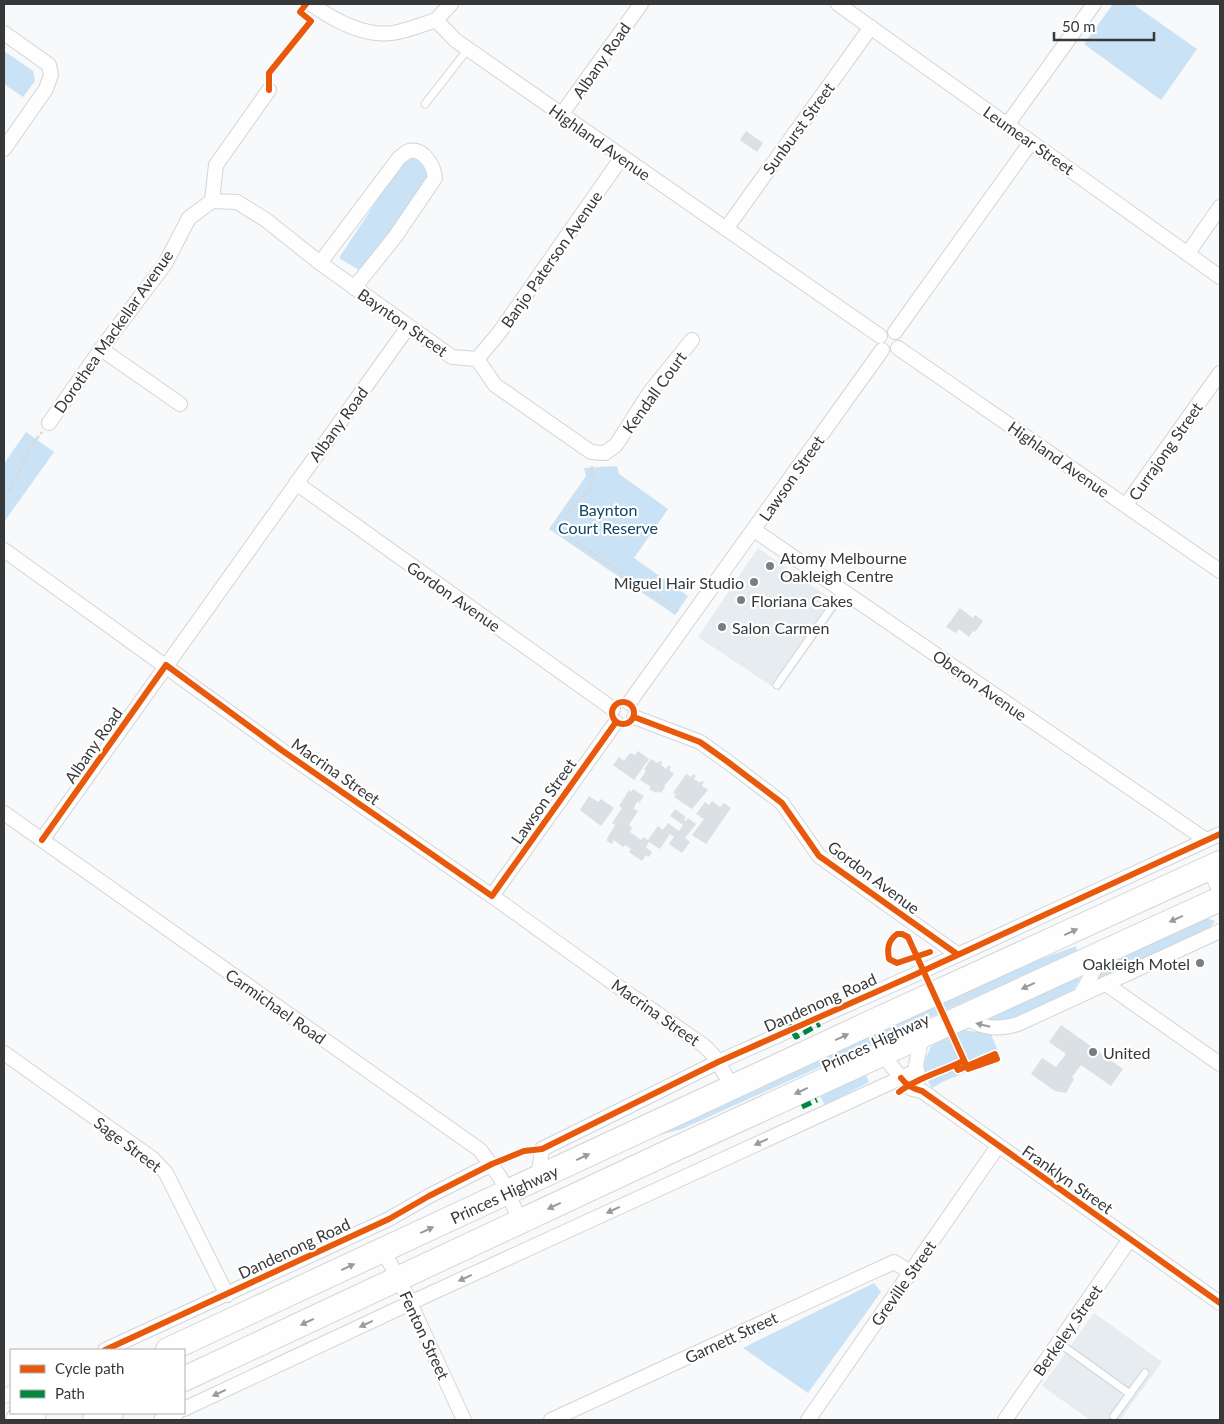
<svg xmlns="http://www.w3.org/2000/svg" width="1224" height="1424" font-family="Lato,sans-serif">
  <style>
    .built { fill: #e7ecf1 }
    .green { fill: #c9e2f5 }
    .building { fill: #dbe0e4 }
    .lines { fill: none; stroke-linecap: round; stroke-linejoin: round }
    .service-casing { stroke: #d3d5d6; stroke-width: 9 }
    .minor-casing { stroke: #d3d5d6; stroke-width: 16 }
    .trunk-casing { stroke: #d3d5d6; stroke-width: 26 }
    .path { stroke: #d8d9da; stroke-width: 2.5; stroke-dasharray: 5 2.5; stroke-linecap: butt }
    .service { stroke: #fefefe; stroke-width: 7 }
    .minor { stroke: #fefefe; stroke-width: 14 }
    .trunk { stroke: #fefefe; stroke-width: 24 }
    .quiet { stroke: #00873e; stroke-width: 5; stroke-dasharray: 10 5; stroke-linecap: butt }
    .cycleway-casing { stroke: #fff; stroke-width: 9 }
    .cycleway { stroke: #e8590c; stroke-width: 6 }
    .oneway { fill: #9a9b9c }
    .poi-dot { fill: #7a7c7d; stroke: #fff; stroke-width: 2 }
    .labels { text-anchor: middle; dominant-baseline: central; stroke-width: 4.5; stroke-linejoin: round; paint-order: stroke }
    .street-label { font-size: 16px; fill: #373839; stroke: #fff }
    .park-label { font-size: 16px; fill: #0e4566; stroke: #fff }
    .poi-label { font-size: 16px; fill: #373839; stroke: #fff; text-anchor: start }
  </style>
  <rect width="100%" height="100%" fill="#f7f9fb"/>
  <g class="built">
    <polygon points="758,548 840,605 779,691 698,637"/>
    <polygon points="1094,1313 1162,1362 1120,1420 1090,1420 1042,1386"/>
  </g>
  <g class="green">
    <polygon points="1113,4 1133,4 1197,49 1161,100 1084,44"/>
    <polygon points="4,51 33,71 35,81 23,97 4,84"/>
    <polygon points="410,158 420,158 428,166 429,177 380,247 359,270 339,258 399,167"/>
    <polygon points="26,432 54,452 4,522 4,464"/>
    <polygon points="617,466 619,474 668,509 634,558 688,596 675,615 549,529 586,476 584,468"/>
    <polygon points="1206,918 1215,921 1207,931 1093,982 1105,965"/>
    <polygon points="1076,946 1077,951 682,1129 651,1137 1019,967"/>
    <polygon points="1075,976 1080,979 1073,990 1004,1022 996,1022 987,1019"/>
    <polygon points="964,1030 991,1034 1001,1059 944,1081 932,1088 923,1073 925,1060 931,1047 942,1038"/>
    <polygon points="866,1075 869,1082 825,1105 820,1096"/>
    <polygon points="874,1283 881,1292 808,1393 743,1348"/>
  </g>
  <g class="building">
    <polygon points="746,131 763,143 757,152 740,140"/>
    <polygon points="960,608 973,618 975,615 983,621 975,632 973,631 969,637 959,629 956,633 946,627"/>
    <polygon points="638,751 649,759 634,780 613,765 619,757 624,761 630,753 635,755"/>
    <polygon points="651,759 657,763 660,761 662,762 661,765 666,769 668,766 671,767 669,770 674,774 664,786 665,787 661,793 658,791 656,793 649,789 651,787 640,780 646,771 644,769"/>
    <polygon points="686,774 691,777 693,774 696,776 694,779 700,783 701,781 704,782 702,786 708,790 692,809 674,797 676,794 673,793"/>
    <polygon points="633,789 644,796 639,803 638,801 635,805 634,809 638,811 629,825 632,828 630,832 641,840 644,837 648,840 658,826 663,830 668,823 679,831 683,825 670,816 675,809 686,817 684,820 686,821 688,818 696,824 685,838 690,842 682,853 669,844 674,837 670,834 660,849 649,842 646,847 652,852 649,857 646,855 642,861 629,852 631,849 625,845 623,847 614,840 612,844 607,841 607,839 615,825 612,823 622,808 619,806 629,790 631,792"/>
    <polygon points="589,796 598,802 601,799 614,808 601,826 580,810"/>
    <polygon points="712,801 720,807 724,803 731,808 706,844 692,835 704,819 696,814 705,802 709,805"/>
    <polygon points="1061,1025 1123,1069 1111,1086 1081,1065 1072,1077 1074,1079 1066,1093 1055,1091 1031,1074 1042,1058 1056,1067 1066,1054 1049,1042"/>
  </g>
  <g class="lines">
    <g class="service-casing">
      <g id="service">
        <polyline points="425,104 468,49"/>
        <polyline points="777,685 843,591"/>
        <polyline points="1059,1343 1130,1394"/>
        <polyline points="1114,1416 1145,1373"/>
      </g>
    </g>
    <g class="minor-casing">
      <g id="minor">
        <path d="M311,4c24,17 57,35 87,28 13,-3 26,-8 38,-12l19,20 425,296"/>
        <polyline points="838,4 1220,277"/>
        <polyline points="436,20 451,4"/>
        <polyline points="4,33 49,65 51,75 46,89 4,149"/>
        <polyline points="561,115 641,4"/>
        <polyline points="1007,125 1094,4"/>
        <polyline points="212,201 237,202 266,220 320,263 452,357 477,359 495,385 591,452 605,453 616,445 650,392 692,340"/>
        <polyline points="726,229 871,27"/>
        <polyline points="1188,253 1220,207"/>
        <path d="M320,263l79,-105c3,-2 7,-6 10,-7 15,-3 25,15 26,27l-40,59 -41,51"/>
        <polyline points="895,332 1031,142"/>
        <polyline points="898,348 1220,571"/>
        <polyline points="101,349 180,404"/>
        <polyline points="477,359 499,333 622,157"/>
        <polyline points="49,423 101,349 165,264 189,218 212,201 216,165 269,90"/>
        <polyline points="296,483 613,709"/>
        <polyline points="1126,505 1220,373"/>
        <polyline points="754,530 1206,840"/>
        <path d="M4,550l276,199 212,147 131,94 80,55c14,11 21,28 29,43"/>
        <polyline points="629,703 882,350"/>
        <polyline points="634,717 700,742 728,762 782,803 819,856 957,954"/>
        <polyline points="4,813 480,1150 500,1177 521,1222"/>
        <polyline points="42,840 408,327"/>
        <polyline points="1209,868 1220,892"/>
        <polyline points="492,896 616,722"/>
        <polyline points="1106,984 1220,1064"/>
        <polyline points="1081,994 1103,954"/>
        <path d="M964,1016c17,13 34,14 54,8l202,-93"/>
        <polyline points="4,1053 153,1159 166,1173 227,1295"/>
        <polyline points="882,1054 907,1085 912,1089 922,1091 1220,1303"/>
        <polyline points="919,1079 916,1065 922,1036"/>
        <polyline points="538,1178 542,1149 718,1062 912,976 1220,834"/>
        <polyline points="383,1251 399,1279 464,1420"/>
        <polyline points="105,1350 389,1219 429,1196 492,1164"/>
        <polyline points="4,1396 11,1393"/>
        <polyline points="184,1409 423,1297 916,1071"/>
        <polyline points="161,1420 177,1413"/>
        <polyline points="551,1420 894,1262 910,1272"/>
        <polyline points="808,1420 998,1146"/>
        <polyline points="1005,1420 1130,1239"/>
      </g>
    </g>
    <g class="trunk-casing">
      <g id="trunk">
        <polyline points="168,1350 868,1024 1220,863"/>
        <polyline points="184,1379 677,1148 1220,899"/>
        <polyline points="18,1420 34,1413"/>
        <polyline points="95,1420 111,1413"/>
      </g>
    </g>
    <g class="path">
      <polyline points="592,466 592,487 568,513 565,531 569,537 678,611"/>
      <polyline points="4,499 18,475 28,450 42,432"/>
    </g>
    <use href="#service" class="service"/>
    <use href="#minor" class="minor"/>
    <use href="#trunk" class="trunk"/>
    <g class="quiet">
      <polyline points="786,1018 796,1037 820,1024"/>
      <polyline points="802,1107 817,1100"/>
    </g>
    <g class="cycleway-casing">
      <g id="cycleway">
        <polyline points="269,90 269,73 311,21 300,12 306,4"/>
        <circle cx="623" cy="713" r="11"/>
        <polyline points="634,717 700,742 728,762 782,803 819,856 957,954"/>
        <polyline points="42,840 166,665 280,749 492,896 616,722"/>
        <path d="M930,952l-33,11 -8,-4c-2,-11 -1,-18 8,-25h5l6,3 60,132 29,-10 -2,-5 -37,16 -3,-5"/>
        <path d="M901,1078c6,8 12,11 21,13l298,212"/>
        <path d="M899,1092c18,-14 42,-20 62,-30"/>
        <polyline points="105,1350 389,1219 429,1196 492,1164 524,1151 542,1149 718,1062 912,976 1220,834"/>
      </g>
    </g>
    <use href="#cycleway" class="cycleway"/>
  </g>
  <defs><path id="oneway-solid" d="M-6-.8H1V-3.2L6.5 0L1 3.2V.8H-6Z" transform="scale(1.25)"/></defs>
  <g class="oneway">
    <use href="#oneway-solid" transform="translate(1176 919) rotate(156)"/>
    <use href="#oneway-solid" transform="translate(1071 932) rotate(-25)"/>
    <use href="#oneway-solid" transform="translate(1028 986) rotate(155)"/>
    <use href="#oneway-solid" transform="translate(983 1025) rotate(-166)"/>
    <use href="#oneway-solid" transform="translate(842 1037) rotate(-25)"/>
    <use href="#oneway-solid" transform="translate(801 1091) rotate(155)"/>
    <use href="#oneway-solid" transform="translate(761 1142) rotate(155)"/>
    <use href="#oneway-solid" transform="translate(583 1157) rotate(-25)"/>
    <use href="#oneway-solid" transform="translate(554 1206) rotate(155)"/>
    <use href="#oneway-solid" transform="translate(613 1210) rotate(155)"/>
    <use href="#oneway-solid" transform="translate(427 1230) rotate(-25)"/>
    <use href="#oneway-solid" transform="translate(348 1267) rotate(-25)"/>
    <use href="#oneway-solid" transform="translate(465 1278) rotate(155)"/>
    <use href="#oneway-solid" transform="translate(307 1322) rotate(155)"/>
    <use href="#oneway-solid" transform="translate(366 1324) rotate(155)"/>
    <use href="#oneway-solid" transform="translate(219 1393) rotate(155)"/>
  </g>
  <g class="poi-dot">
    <circle cx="770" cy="566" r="5"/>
    <circle cx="754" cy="582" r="5"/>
    <circle cx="741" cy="600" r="5"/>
    <circle cx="722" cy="627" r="5"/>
    <circle cx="1200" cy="963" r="5"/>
    <circle cx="1093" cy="1052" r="5"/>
  </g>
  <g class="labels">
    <g class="street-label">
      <text transform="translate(601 60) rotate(-55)">Albany Road</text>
      <text transform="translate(798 128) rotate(-54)">Sunburst Street</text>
      <text transform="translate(1029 140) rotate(35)">Leumear Street</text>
      <text transform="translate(600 142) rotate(35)">Highland Avenue</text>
      <text transform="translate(551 259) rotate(-55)">Banjo Paterson Avenue</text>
      <text transform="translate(403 322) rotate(35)">Baynton Street</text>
      <text transform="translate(113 331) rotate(-55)">Dorothea Mackellar Avenue</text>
      <text transform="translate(654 392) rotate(-54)">Kendall Court</text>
      <text transform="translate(338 424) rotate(-54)">Albany Road</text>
      <text transform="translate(1165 451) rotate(-55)">Currajong Street</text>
      <text transform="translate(1059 459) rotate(35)">Highland Avenue</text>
      <text transform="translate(791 478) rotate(-55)">Lawson Street</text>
      <text transform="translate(454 596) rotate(35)">Gordon Avenue</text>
      <text transform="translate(980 685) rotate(35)">Oberon Avenue</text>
      <text transform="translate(93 745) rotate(-55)">Albany Road</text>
      <text transform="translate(336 771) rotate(35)">Macrina Street</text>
      <text transform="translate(543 801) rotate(-55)">Lawson Street</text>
      <text transform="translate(874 877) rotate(37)">Gordon Avenue</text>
      <text transform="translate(820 1002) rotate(-24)">Dandenong Road</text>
      <text transform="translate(276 1006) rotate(35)">Carmichael Road</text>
      <text transform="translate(656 1012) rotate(35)">Macrina Street</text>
      <text transform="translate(875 1042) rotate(-25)">Princes Highway</text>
      <text transform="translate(128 1144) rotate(37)">Sage Street</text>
      <text transform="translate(1068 1179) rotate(35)">Franklyn Street</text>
      <text transform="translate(504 1194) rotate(-25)">Princes Highway</text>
      <text transform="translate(294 1248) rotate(-25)">Dandenong Road</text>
      <text transform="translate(903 1283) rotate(-55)">Greville Street</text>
      <text transform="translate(1067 1330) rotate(-55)">Berkeley Street</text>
      <text transform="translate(425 1335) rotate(65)">Fenton Street</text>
      <text transform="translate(731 1337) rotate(-25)">Garnett Street</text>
    </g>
    <g class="park-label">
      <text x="608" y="509">Baynton<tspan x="608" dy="18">Court Reserve</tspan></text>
    </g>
    <g class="poi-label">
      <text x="780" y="557">Atomy Melbourne<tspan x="780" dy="18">Oakleigh Centre</tspan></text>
      <text x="744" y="582" text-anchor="end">Miguel Hair Studio</text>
      <text x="751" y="600">Floriana Cakes</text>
      <text x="732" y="627">Salon Carmen</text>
      <text x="1190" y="963" text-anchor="end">Oakleigh Motel</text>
      <text x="1103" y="1052">United</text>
    </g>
  </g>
  <rect width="1224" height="1424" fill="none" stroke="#373839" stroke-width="10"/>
  <rect x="10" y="1349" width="175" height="65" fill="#ffffff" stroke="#afafb0"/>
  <rect x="20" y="1365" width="25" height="8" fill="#e8590c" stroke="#afafb0"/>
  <text x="55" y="1374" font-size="15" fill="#373839">Cycle path</text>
  <rect x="20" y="1390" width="25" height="8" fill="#00873e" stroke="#afafb0"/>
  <text x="55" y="1399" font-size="15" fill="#373839">Path</text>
  <path d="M1054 32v8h100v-8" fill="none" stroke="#373839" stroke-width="2.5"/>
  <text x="1062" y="32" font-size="15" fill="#373839" stroke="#ffffff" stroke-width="4" paint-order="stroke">50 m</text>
</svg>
